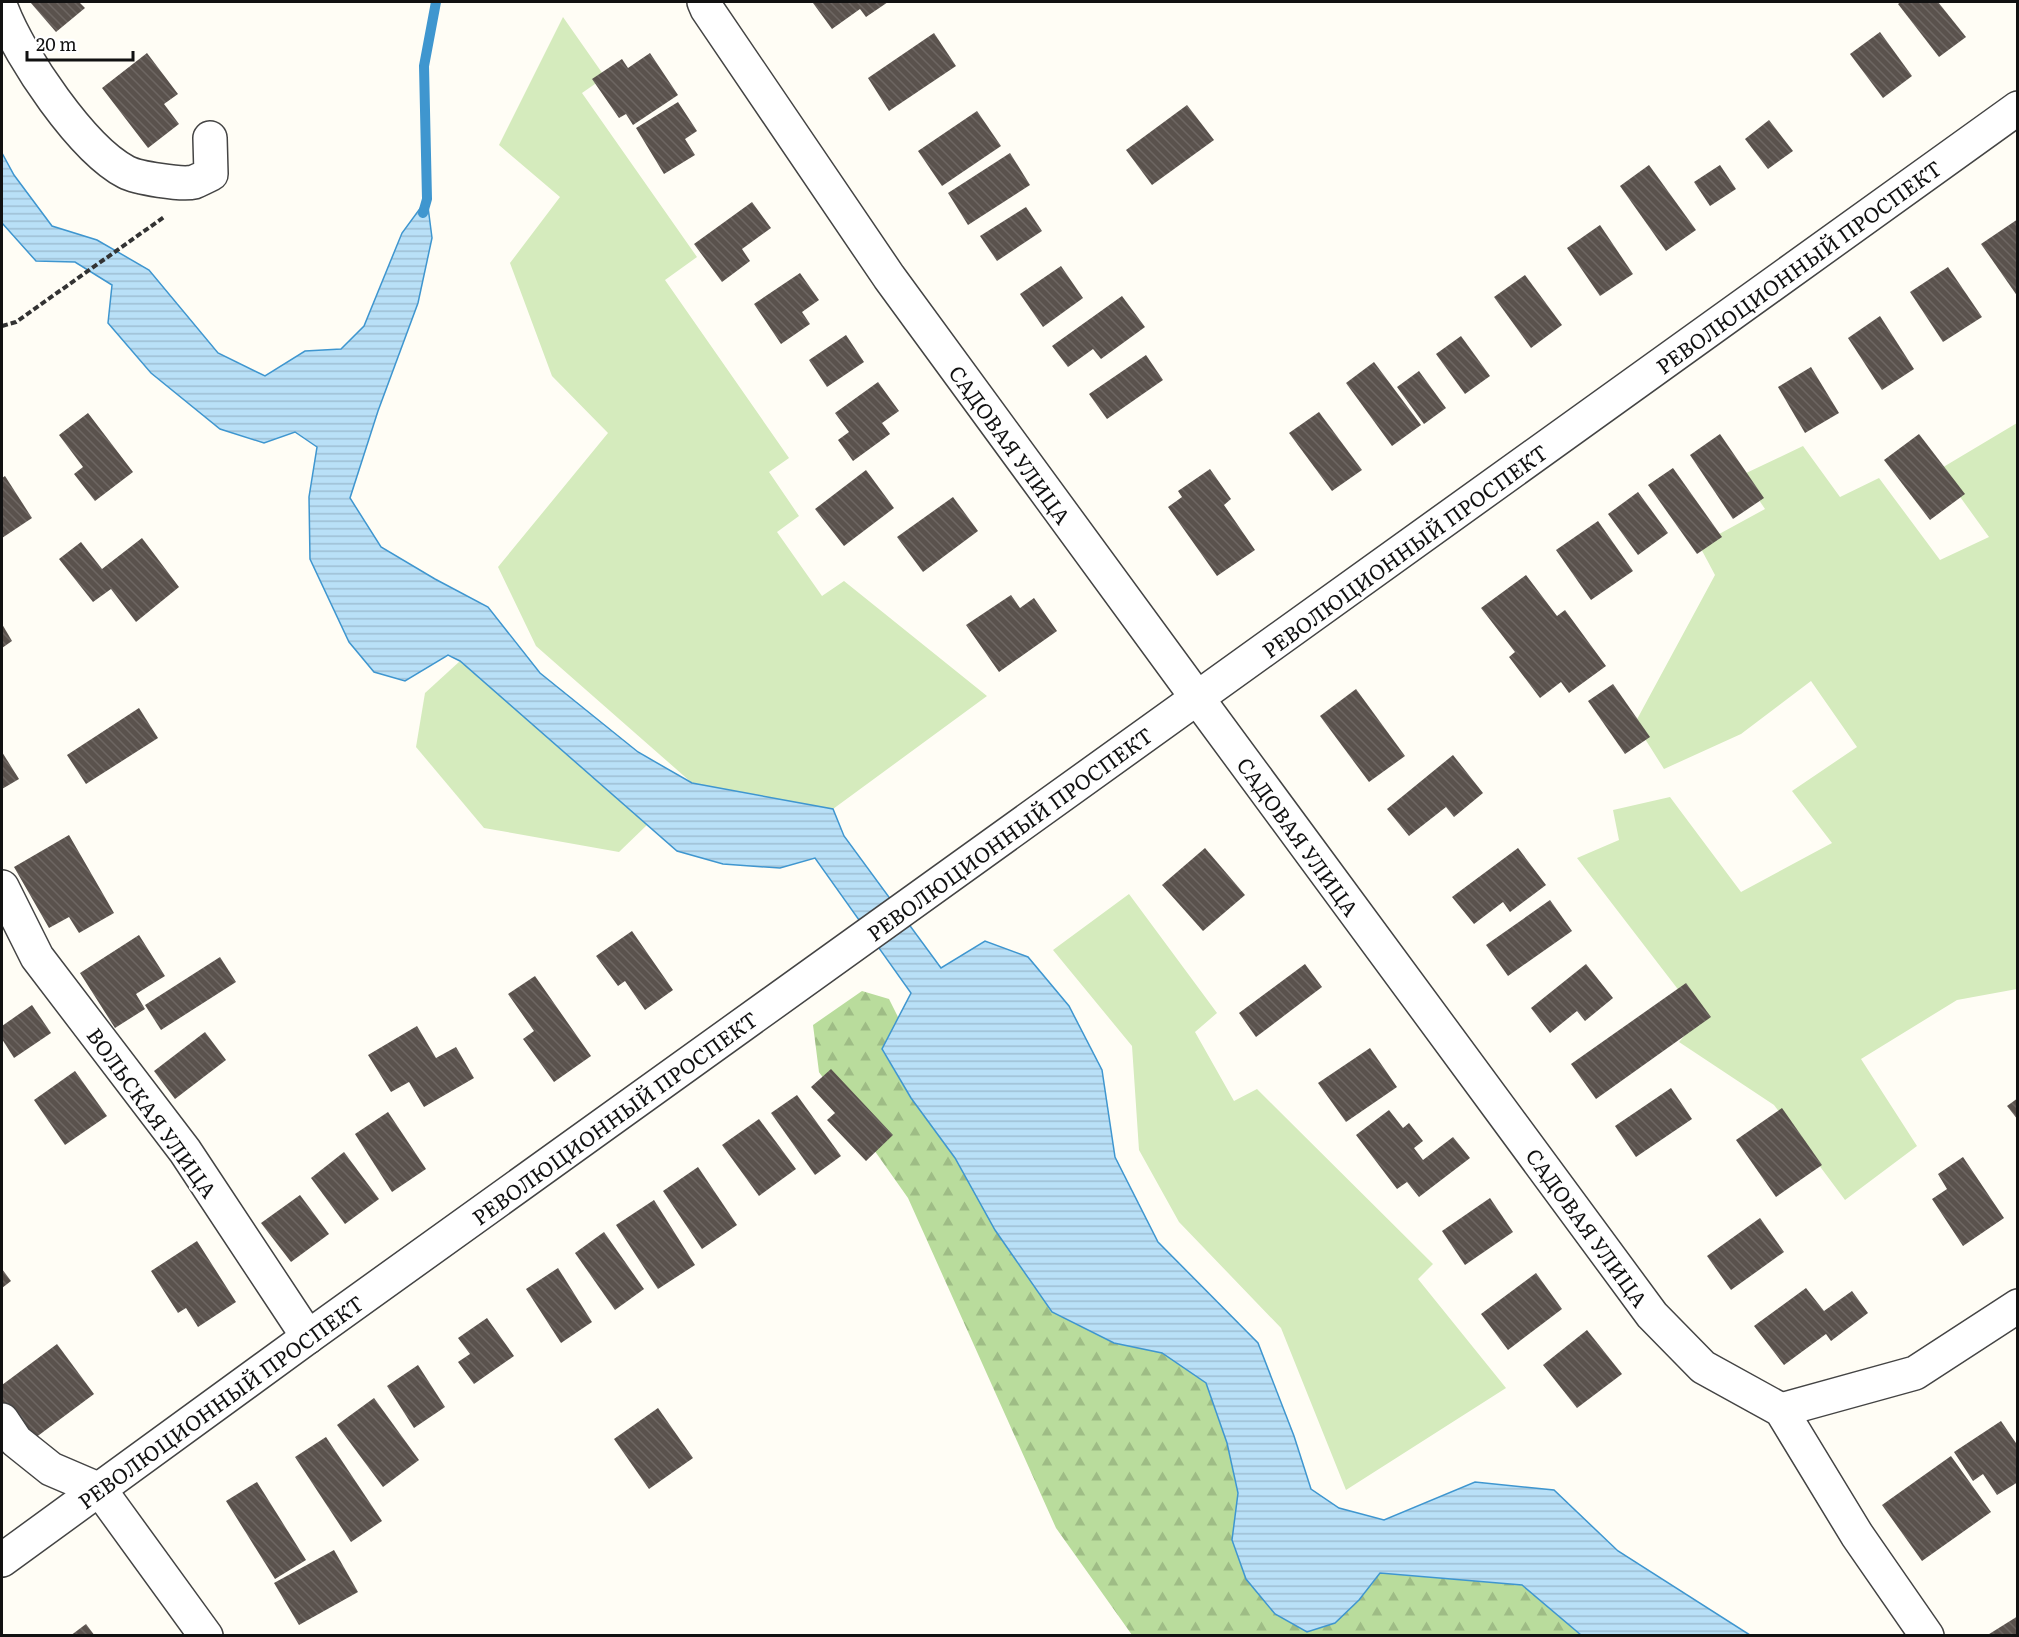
<svg xmlns="http://www.w3.org/2000/svg" width="2019" height="1637" font-family="Literata,serif">
  <style>
    .grass { fill: #d5ebbd }
    .forest { fill: url(#forest-firs) }
    .water { fill: url(#water-rules); stroke: #3f96cf; stroke-width: 1.5 }
    .lines { fill: none; stroke-linecap: round; stroke-linejoin: round }
    .stream { stroke: #3f96cf; stroke-width: 10 }
    .building { fill: url(#building-back-hatch) }
    .minor-casing { stroke: #444; stroke-width: 36 }
    .path { stroke: #333; stroke-width: 4; stroke-dasharray: 6 3; stroke-linecap: butt }
    .minor { stroke: #fff; stroke-width: 33 }
    .labels { text-anchor: middle; dominant-baseline: central; stroke-width: 6; stroke-linejoin: round; paint-order: stroke }
    .street-label { font-size: 21px; fill: #111; stroke: #fff }
  </style>
  <defs>
    <pattern id="forest-firs" width="22" height="20" patternUnits="userSpaceOnUse" patternTransform="scale(1.5)"><rect width="22" height="20" fill="#b9dc9c"/><path d="M5 1l3.5 6h-7zM16 11l3.5 6h-7z" fill="#9ebc85"/></pattern>
    <pattern id="water-rules" width="6" height="5" patternUnits="userSpaceOnUse" patternTransform="scale(1.5)"><rect width="6" height="5" fill="#b9e0f7"/><path d="M0 2.5h6" fill="none" stroke="#9ebfd3"/></pattern>
    <pattern id="building-back-hatch" width="6" height="6" patternUnits="userSpaceOnUse" patternTransform="scale(1.5)"><rect width="6" height="6" fill="#5a524d"/><path d="M-1 5l2 2M0 0l6 6M5-1l2 2" fill="none" stroke="#6d6662"/></pattern>
  </defs>
  <rect width="100%" height="100%" fill="#fffdf5"/>
  <g class="grass">
    <polygon points="563,17 605,77 582,93 697,257 665,280 789,458 769,472 799,516 777,532 822,596 844,581 987,696 833,809 692,783 536,646 498,567 608,433 552,376 510,263 560,197 499,145"/>
    <polygon points="2017,423 2017,989 1957,1000 1861,1059 1917,1146 1845,1200 1774,1105 1679,1042 1700,1018 1577,858 1619,840 1613,810 1670,797 1741,892 1832,843 1792,791 1857,747 1811,681 1741,734 1664,769 1635,723 1715,575 1699,545 1765,509 1742,475 1803,446 1840,497 1879,478 1940,560 1989,537 1940,469"/>
    <polygon points="460,661 647,825 619,852 484,828 416,747 425,693"/>
    <polygon points="1129,894 1217,1013 1195,1032 1234,1101 1257,1089 1433,1264 1418,1279 1506,1388 1346,1490 1281,1328 1179,1222 1139,1150 1132,1046 1053,950"/>
  </g>
  <polygon class="forest" points="862,991 889,999 899,1019 882,1050 911,1098 955,1158 1114,1343 1162,1353 1206,1383 1227,1443 1238,1494 1232,1540 1246,1579 1359,1600 1380,1573 1522,1585 1581,1635 1132,1635 1056,1528 908,1198 819,1072 813,1025"/>
  <polygon class="water" points="2,153 14,175 52,226 97,240 149,270 218,353 265,376 305,351 341,349 364,326 402,233 427,199 432,238 418,303 378,411 350,498 381,547 435,579 488,607 540,673 638,752 692,783 833,809 844,836 941,968 985,941 1028,957 1069,1006 1102,1070 1115,1157 1158,1242 1258,1343 1294,1436 1311,1489 1339,1508 1384,1520 1475,1482 1554,1490 1618,1551 1750,1635 1581,1635 1522,1585 1380,1573 1359,1600 1335,1623 1307,1632 1275,1614 1246,1579 1232,1540 1238,1493 1227,1443 1206,1383 1162,1353 1114,1343 1052,1312 995,1230 955,1158 911,1098 882,1049 911,993 815,858 780,868 723,864 677,851 460,661 448,655 405,681 374,672 349,642 310,559 309,497 317,447 295,432 264,443 220,429 151,373 108,323 112,285 75,262 36,261 2,223"/>
  <g class="lines">
    <polyline class="stream" points="423,213 427,199 424,66 436,2"/>
  </g>
  <g class="building">
    <polygon points="30,2 79,2 85,8 56,32"/>
    <polygon points="815,2 888,2 866,17 860,9 832,29 813,3"/>
    <polygon points="1901,2 1938,2 1966,37 1939,57 1898,4"/>
    <polygon points="1880,32 1912,76 1883,98 1850,54"/>
    <polygon points="934,33 956,66 889,111 868,78"/>
    <polygon points="147,53 178,94 164,104 179,124 148,148 102,88"/>
    <polygon points="650,53 678,95 633,125 626,114 619,118 592,79 622,59 628,68"/>
    <polygon points="678,102 697,131 685,139 695,155 664,174 636,128"/>
    <polygon points="1187,105 1214,140 1152,185 1126,150"/>
    <polygon points="977,111 1001,146 942,186 918,151"/>
    <polygon points="1769,120 1793,151 1768,169 1745,139"/>
    <polygon points="1010,153 1030,185 968,225 948,193"/>
    <polygon points="1649,165 1696,230 1666,251 1620,186"/>
    <polygon points="1720,165 1736,189 1710,206 1694,182"/>
    <polygon points="752,202 771,228 742,249 750,261 722,282 694,244"/>
    <polygon points="1026,207 1042,231 997,261 980,236"/>
    <polygon points="2018,219 2018,297 1981,244"/>
    <polygon points="1600,225 1633,274 1600,296 1567,248"/>
    <polygon points="1061,266 1083,298 1043,327 1020,294"/>
    <polygon points="1948,267 1982,317 1943,342 1910,292"/>
    <polygon points="800,273 819,300 802,312 810,324 781,344 754,304"/>
    <polygon points="1525,275 1562,325 1531,348 1494,297"/>
    <polygon points="1122,296 1145,327 1101,359 1093,349 1068,367 1052,346"/>
    <polygon points="1880,316 1914,369 1882,390 1848,338"/>
    <polygon points="846,335 864,362 827,387 809,360"/>
    <polygon points="1461,336 1490,376 1465,394 1436,354"/>
    <polygon points="1146,355 1163,380 1107,419 1089,394"/>
    <polygon points="1374,362 1421,425 1392,446 1346,383"/>
    <polygon points="1811,367 1839,413 1805,433 1778,387"/>
    <polygon points="1419,371 1446,408 1424,424 1397,387"/>
    <polygon points="878,382 899,411 882,423 890,434 853,461 838,440 849,432 835,413"/>
    <polygon points="1319,412 1362,470 1332,491 1289,433"/>
    <polygon points="88,413 133,472 95,501 74,474 83,467 59,435"/>
    <polygon points="1720,434 1764,498 1733,519 1690,455"/>
    <polygon points="1919,434 1965,494 1930,520 1884,460"/>
    <polygon points="1673,468 1722,537 1697,554 1648,485"/>
    <polygon points="1210,469 1231,499 1224,505 1255,550 1217,576 1168,507 1182,497 1178,491"/>
    <polygon points="866,470 894,508 844,546 815,509"/>
    <polygon points="5,476 32,518 2,538 2,478"/>
    <polygon points="1638,492 1668,533 1638,555 1608,514"/>
    <polygon points="953,497 978,531 923,572 897,537"/>
    <polygon points="1598,521 1633,571 1591,600 1556,550"/>
    <polygon points="142,538 179,587 136,622 111,589 93,602 59,559 81,542 102,569"/>
    <polygon points="1526,575 1557,616 1565,610 1606,666 1569,693 1561,682 1540,698 1509,657 1515,652 1481,608"/>
    <polygon points="1011,595 1020,608 1034,598 1057,631 999,672 966,625"/>
    <polygon points="2,624 12,641 2,648"/>
    <polygon points="1613,684 1650,737 1625,754 1588,701"/>
    <polygon points="1356,689 1405,756 1369,782 1320,716"/>
    <polygon points="139,708 158,738 86,784 67,755"/>
    <polygon points="2,752 19,779 2,789"/>
    <polygon points="1453,755 1483,793 1454,817 1446,807 1409,836 1387,809"/>
    <polygon points="69,835 114,913 79,933 69,917 49,928 14,867"/>
    <polygon points="1205,848 1245,895 1203,931 1162,885"/>
    <polygon points="1518,848 1546,885 1510,912 1503,902 1474,924 1452,897"/>
    <polygon points="1550,900 1572,931 1508,976 1486,945"/>
    <polygon points="632,931 673,990 645,1010 625,981 618,986 596,956"/>
    <polygon points="139,935 165,976 136,994 145,1009 115,1028 80,973"/>
    <polygon points="220,957 236,982 161,1030 145,1005"/>
    <polygon points="1305,964 1322,987 1256,1037 1239,1013"/>
    <polygon points="1586,964 1613,998 1585,1021 1577,1011 1550,1033 1531,1008"/>
    <polygon points="535,976 591,1056 554,1082 523,1039 534,1031 508,994"/>
    <polygon points="1686,983 1711,1017 1596,1099 1571,1064"/>
    <polygon points="32,1005 51,1033 14,1058 2,1039 2,1026"/>
    <polygon points="417,1026 436,1058 456,1047 474,1078 424,1107 409,1082 391,1092 368,1055"/>
    <polygon points="205,1032 226,1060 175,1099 154,1071"/>
    <polygon points="1370,1048 1397,1087 1346,1122 1318,1083"/>
    <polygon points="831,1069 893,1135 866,1161 827,1120 835,1113 811,1087"/>
    <polygon points="75,1071 107,1116 65,1145 34,1100"/>
    <polygon points="1671,1088 1692,1119 1636,1157 1615,1126"/>
    <polygon points="797,1095 841,1156 815,1175 771,1113"/>
    <polygon points="2018,1098 2018,1120 2007,1106"/>
    <polygon points="1782,1108 1822,1165 1776,1197 1736,1140"/>
    <polygon points="1389,1110 1403,1128 1409,1123 1423,1141 1414,1148 1423,1160 1453,1137 1470,1158 1419,1197 1407,1182 1397,1189 1356,1135"/>
    <polygon points="388,1112 426,1169 392,1192 355,1134"/>
    <polygon points="759,1119 796,1169 759,1196 722,1145"/>
    <polygon points="344,1152 379,1199 345,1224 311,1178"/>
    <polygon points="1963,1157 2004,1218 1963,1246 1932,1199 1947,1189 1938,1174"/>
    <polygon points="698,1167 737,1225 702,1249 663,1191"/>
    <polygon points="300,1195 329,1234 291,1262 261,1223"/>
    <polygon points="1490,1198 1513,1232 1465,1265 1442,1231"/>
    <polygon points="654,1200 695,1265 658,1289 616,1225"/>
    <polygon points="1760,1218 1784,1252 1731,1290 1707,1256"/>
    <polygon points="604,1232 644,1289 615,1310 575,1253"/>
    <polygon points="197,1241 236,1302 198,1327 186,1308 178,1313 151,1271"/>
    <polygon points="558,1268 592,1322 561,1343 526,1289"/>
    <polygon points="2,1269 11,1281 2,1288"/>
    <polygon points="1536,1273 1562,1309 1508,1350 1481,1314"/>
    <polygon points="1806,1288 1824,1311 1852,1291 1868,1313 1831,1341 1826,1334 1784,1365 1754,1326"/>
    <polygon points="487,1318 514,1356 474,1384 458,1362 470,1354 458,1338"/>
    <polygon points="1587,1330 1622,1374 1577,1408 1543,1365"/>
    <polygon points="57,1344 94,1394 31,1441 2,1401 2,1385"/>
    <polygon points="418,1365 445,1407 414,1428 387,1386"/>
    <polygon points="374,1398 419,1460 383,1487 337,1425"/>
    <polygon points="658,1408 693,1458 649,1489 614,1439"/>
    <polygon points="2001,1421 2018,1446 2018,1482 1997,1495 1983,1474 1973,1481 1954,1452"/>
    <polygon points="326,1437 382,1521 351,1542 295,1457"/>
    <polygon points="1951,1456 1991,1512 1922,1561 1882,1505"/>
    <polygon points="257,1482 306,1560 275,1579 226,1501"/>
    <polygon points="334,1550 358,1592 299,1625 274,1583"/>
    <polygon points="2018,1616 2018,1636 1986,1636"/>
    <polygon points="86,1624 95,1636 70,1636"/>
  </g>
  <g class="lines">
    <g class="minor-casing">
      <g id="minor">
        <polyline points="704,2 707,9 889,277 1198,699 1652,1315 1703,1367 1781,1410 1857,1535 1927,1636"/>
        <path d="M2,10c18,47 80,139 124,162 11,6 56,13 68,10 5,-2 11,-5 17,-8l-1,-36"/>
        <polyline points="2,887 37,957 185,1151 308,1337"/>
        <polyline points="1781,1410 1915,1373 2018,1306"/>
        <polyline points="2,1420 16,1441 51,1469 100,1490 206,1636"/>
        <polyline points="2,1560 308,1337 2018,108"/>
      </g>
    </g>
    <polyline class="path" points="2,326 16,322 164,217"/>
    <use href="#minor" class="minor"/>
  </g>
  <g class="labels">
    <g class="street-label">
      <text transform="translate(1798 266) rotate(-36)">РЕВОЛЮЦИОННЫЙ ПРОСПЕКТ</text>
      <text transform="translate(1011 444) rotate(54)">САДОВАЯ УЛИЦА</text>
      <text transform="translate(1404 550) rotate(-36)">РЕВОЛЮЦИОННЫЙ ПРОСПЕКТ</text>
      <text transform="translate(1009 833) rotate(-36)">РЕВОЛЮЦИОННЫЙ ПРОСПЕКТ</text>
      <text transform="translate(1299 836) rotate(54)">САДОВАЯ УЛИЦА</text>
      <text transform="translate(153 1112) rotate(54)">ВОЛЬСКАЯ УЛИЦА</text>
      <text transform="translate(614 1117) rotate(-36)">РЕВОЛЮЦИОННЫЙ ПРОСПЕКТ</text>
      <text transform="translate(1588 1227) rotate(54)">САДОВАЯ УЛИЦА</text>
      <text transform="translate(220 1401) rotate(-36)">РЕВОЛЮЦИОННЫЙ ПРОСПЕКТ</text>
    </g>
  </g>
  <rect width="2019" height="1637" fill="none" stroke="#111111" stroke-width="6"/>
  <path d="M27 51v9h106v-9" fill="none" stroke="#111111" stroke-width="3"/>
  <text x="36" y="51" font-size="18" fill="#111111" stroke="#ffffff" stroke-width="4.5" paint-order="stroke">20 m</text>
</svg>
